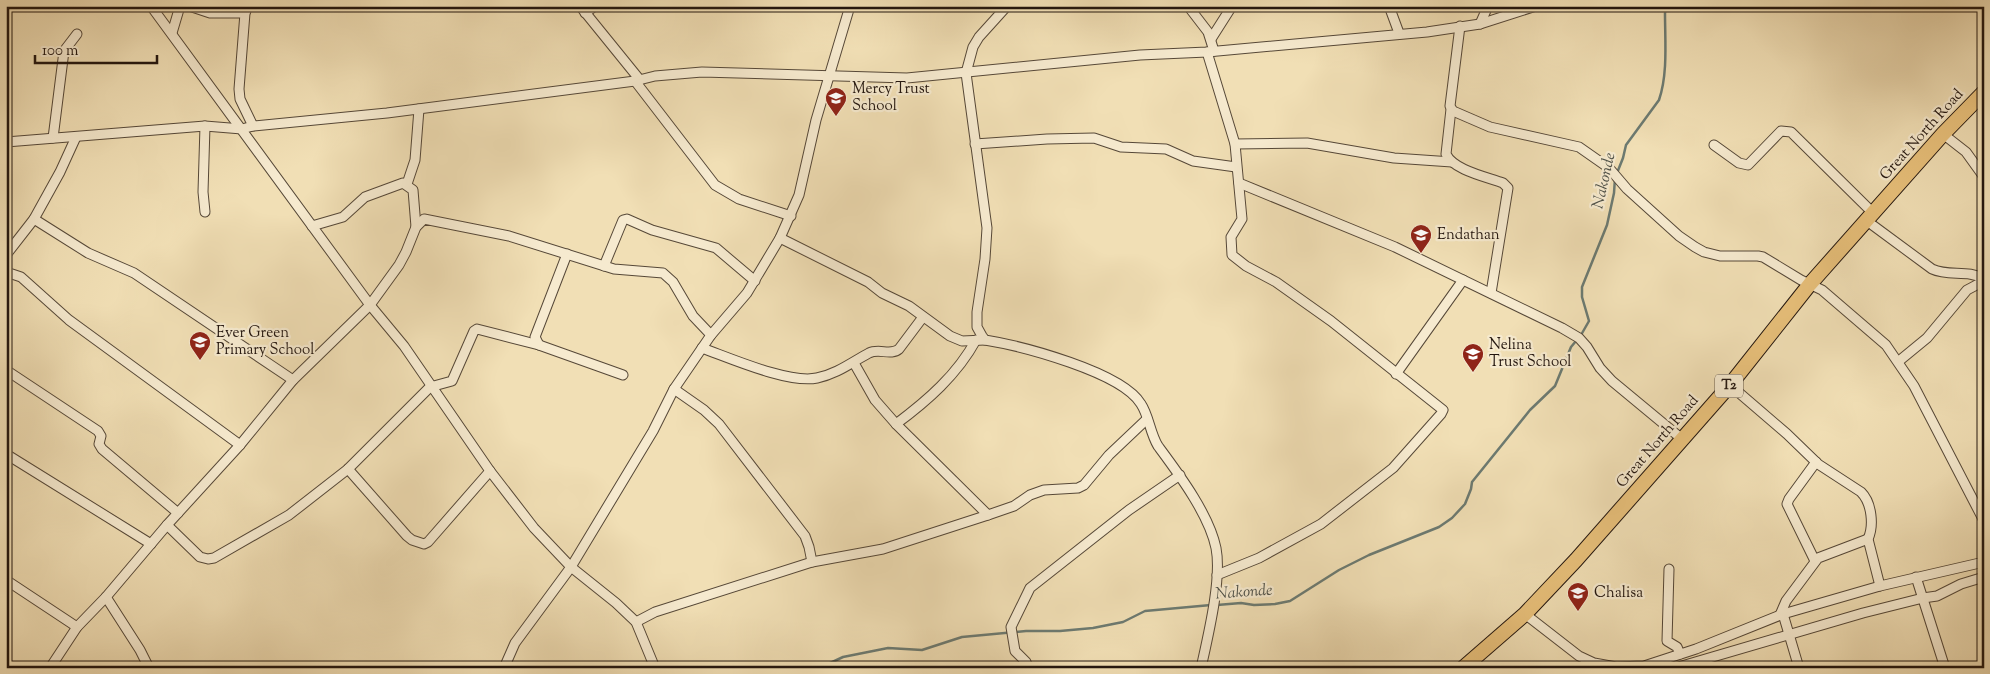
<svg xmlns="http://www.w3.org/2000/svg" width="1990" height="674" font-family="'Sorts Mill Goudy',serif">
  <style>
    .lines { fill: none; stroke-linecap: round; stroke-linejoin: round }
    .stream { stroke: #6c7a71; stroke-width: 2.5 }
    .minor-casing { stroke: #564838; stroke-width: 11 }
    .trunk-casing { stroke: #23160f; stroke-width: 16 }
    .minor { stroke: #f6eacf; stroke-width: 9 }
    .trunk { stroke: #e8c07a; stroke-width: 14 }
    .labels { text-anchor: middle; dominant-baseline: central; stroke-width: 4.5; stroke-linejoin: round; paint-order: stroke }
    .shield { fill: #f6eacf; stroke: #625649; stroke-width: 1 }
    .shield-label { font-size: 14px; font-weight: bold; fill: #23160f }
    .poi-label { font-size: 15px; fill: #23160f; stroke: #f6eacf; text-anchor: start }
    .street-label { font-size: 15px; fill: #23160f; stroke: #f6eacf }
    .water-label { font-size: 16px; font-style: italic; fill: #4d5048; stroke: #f6eacf }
  </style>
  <rect width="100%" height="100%" fill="#f1dfb5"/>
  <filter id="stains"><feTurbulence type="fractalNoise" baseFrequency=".004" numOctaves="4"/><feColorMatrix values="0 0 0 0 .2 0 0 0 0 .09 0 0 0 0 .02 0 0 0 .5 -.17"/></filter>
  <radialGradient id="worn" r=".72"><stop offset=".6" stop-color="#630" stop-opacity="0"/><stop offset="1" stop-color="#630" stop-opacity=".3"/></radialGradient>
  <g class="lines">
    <g class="stream">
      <path d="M1617,173l6,-15 3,-13 33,-45c9,-26 6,-59 6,-87l2,-7"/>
      <polyline points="1581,335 1589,321 1582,297 1582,287 1607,225 1614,193 1615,178"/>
      <polyline points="1217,605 1241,603 1254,605 1275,604 1290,601 1339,570 1369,555 1439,527 1452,518 1465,504 1471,489 1472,482 1530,410 1555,386 1571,347 1576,341"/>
      <polyline points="805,668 826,665 843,657 888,648 922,650 962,637 1026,631 1060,631 1093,628 1123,622 1145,611 1211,605"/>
    </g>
    <g class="minor-casing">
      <g id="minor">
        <polyline points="151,6 370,305 404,346 490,471 534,528 571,567 616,603 636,622 655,668"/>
        <polyline points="189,6 210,13 245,13"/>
        <polyline points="248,6 245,13 239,89 240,99 253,126"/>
        <polyline points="580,6 640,80"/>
        <path d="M1007,6l-28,31 -6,10 -7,26 21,155 -2,31 -8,53v15l5,9 3,4c37,6 137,32 156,64 8,12 9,29 17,42 20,27 51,68 58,102 6,31 -8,88 -15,120"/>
        <polyline points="1188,6 1208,32 1214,51"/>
        <polyline points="1389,6 1399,33"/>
        <polyline points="585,13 595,6"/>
        <polyline points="1480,24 1488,6"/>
        <polyline points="1460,26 1450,106 1453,111 1490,127 1579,147 1609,168 1627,189 1679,236 1695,247 1704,252 1720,256 1758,256 1763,257 1801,280 1822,290 1886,345 1914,386 1984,521"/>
        <polyline points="172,33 180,6"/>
        <polyline points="1211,39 1232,6"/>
        <polyline points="1207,52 1235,144 1242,219 1231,237 1232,255 1246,266 1276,282 1331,321 1443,410 1441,414 1393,468 1321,524 1259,558 1217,575"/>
        <polyline points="635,81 715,185 739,199 791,216"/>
        <path d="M1451,109l-5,45c7,16 41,23 57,29l5,5 -17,105"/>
        <polyline points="205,126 203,192 205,212"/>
        <polyline points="1943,134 1966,152 1984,177"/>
        <polyline points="53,138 64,51 77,34"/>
        <polyline points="6,142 205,126 242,129 253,126 387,113 635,81 655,76 702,72 907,78 1140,55 1207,52 1427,32 1480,24 1536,6"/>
        <polyline points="975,144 1047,139 1094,138 1121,147 1166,149 1193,161 1236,167"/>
        <polyline points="1235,144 1307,143 1394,158 1452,162"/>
        <polyline points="1714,145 1739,163 1748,165 1781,131 1791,132 1873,213"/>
        <polyline points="1239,183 1395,247 1562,328 1579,338 1587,347 1600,368 1612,381 1682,439"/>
        <polyline points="407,184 415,160 419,109"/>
        <polyline points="34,219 88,253 134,273 293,380"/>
        <path d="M1867,221l65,48c17,8 36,0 52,10"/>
        <polyline points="312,226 343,217 365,197 403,183 413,190 416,227"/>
        <polyline points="780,238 868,282 882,293 909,306 950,336 962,341 985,340"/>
        <polyline points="6,255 34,219 60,172 76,137"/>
        <polyline points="604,266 623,220 627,219 652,230 716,248 755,281"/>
        <polyline points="6,272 21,277 69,320 240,445"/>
        <polyline points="539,345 535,337 567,254"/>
        <path d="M702,348c28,10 87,36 115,30 20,-4 35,-16 52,-25 10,-5 22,3 30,-4l24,-32"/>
        <polyline points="1899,361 1927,338 1967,290 1984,281"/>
        <polyline points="854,363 875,400 896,424 988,515"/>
        <polyline points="6,370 98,431 101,436 99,444 102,449 178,513"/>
        <polyline points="1396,374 1463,280"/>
        <path d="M1730,385l57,49 31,30 43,28c11,11 13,34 7,47l12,47"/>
        <polyline points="674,389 704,410 719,424 805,536 809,547 812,562"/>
        <path d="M896,424c31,-23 61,-49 80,-84"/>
        <polyline points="6,454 151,544"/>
        <polyline points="348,469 407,536 412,540 424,544 428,542 490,471"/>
        <polyline points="167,525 200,557 208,559 214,558 289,515 348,469 430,387 452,381 474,331 477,329 539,345 623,375"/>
        <polyline points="1815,561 1787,504 1789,499 1816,462"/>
        <polyline points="1669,569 1667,641 1677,647 1680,654"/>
        <polyline points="1916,577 1945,668"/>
        <polyline points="6,580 77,627"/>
        <polyline points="106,597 140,650 149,668"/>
        <polyline points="1525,614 1579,656 1594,663 1616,667 1644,666 1696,649 1783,614 1880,586 1984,562"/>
        <polyline points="1783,614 1799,668"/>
        <polyline points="1780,615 1786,601 1818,558 1868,539"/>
        <polyline points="636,622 655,612 812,562 883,549 988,515 1014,506 1030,495 1044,490 1078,488 1084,485 1109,455 1147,419"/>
        <polyline points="50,668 77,627 106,597 167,525 240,445 293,380 370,305 399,265 406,252 416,227 424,219 509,236 614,269 663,273 673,282 693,316 711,335"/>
        <polyline points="504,668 515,643 571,567 653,431 674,389 711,335 747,293 780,238 799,195 816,120 850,6"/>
        <polyline points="1028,668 1026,662 1015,651 1011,627 1030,588 1129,510 1180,475"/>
        <polyline points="1675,668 1863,613 1923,598 1937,596 1961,584 1984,577"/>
      </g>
    </g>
    <g class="trunk-casing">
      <polyline id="trunk" points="1463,668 1525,614 1576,560 1730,385 1810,284 1943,134 1984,92"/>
    </g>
    <use href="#minor" class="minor"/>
    <use href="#trunk" class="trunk"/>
  </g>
  <defs>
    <g id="school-pin" transform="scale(1.125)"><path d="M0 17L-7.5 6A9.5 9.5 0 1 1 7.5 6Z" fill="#8f2418" stroke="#f6eacf"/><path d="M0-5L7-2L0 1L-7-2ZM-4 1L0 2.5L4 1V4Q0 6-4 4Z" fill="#fff"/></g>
  </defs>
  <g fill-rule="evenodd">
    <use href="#school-pin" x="836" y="98"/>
    <use href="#school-pin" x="1421" y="235"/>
    <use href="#school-pin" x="200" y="342"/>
    <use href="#school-pin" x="1473" y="354"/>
    <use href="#school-pin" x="1578" y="593"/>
  </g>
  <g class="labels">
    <rect class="shield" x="1715" y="374.5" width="28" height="23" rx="4"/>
    <g class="shield-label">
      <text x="1729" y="386">T2</text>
    </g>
    <g class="poi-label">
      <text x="852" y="89">Mercy Trust<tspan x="852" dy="17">School</tspan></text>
      <text x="1437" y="235">Endathan</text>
      <text x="216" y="333">Ever Green<tspan x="216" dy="17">Primary School</tspan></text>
      <text x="1489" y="345">Nelina<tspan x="1489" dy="17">Trust School</tspan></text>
      <text x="1594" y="593">Chalisa</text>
    </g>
    <g class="street-label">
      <text transform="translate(1922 135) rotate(-48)">Great North Road</text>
      <text transform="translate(1658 442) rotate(-49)">Great North Road</text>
    </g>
    <g class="water-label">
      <text transform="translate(1605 181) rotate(-77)">Nakonde</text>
      <text transform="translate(1244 593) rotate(-4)">Nakonde</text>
    </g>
  </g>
  <rect width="1990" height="674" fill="none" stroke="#f1dfb5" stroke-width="25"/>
  <rect x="8" y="8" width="1975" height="659" fill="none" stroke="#23160f" stroke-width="2.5"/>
  <rect x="12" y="12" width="1965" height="649" fill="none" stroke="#23160f"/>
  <path d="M35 55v8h122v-8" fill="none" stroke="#23160f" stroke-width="2.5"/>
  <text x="42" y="55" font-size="15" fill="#23160f" stroke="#f6eacf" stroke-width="4" paint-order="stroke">100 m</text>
  <rect width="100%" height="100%" filter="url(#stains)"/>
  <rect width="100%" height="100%" fill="url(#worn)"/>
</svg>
